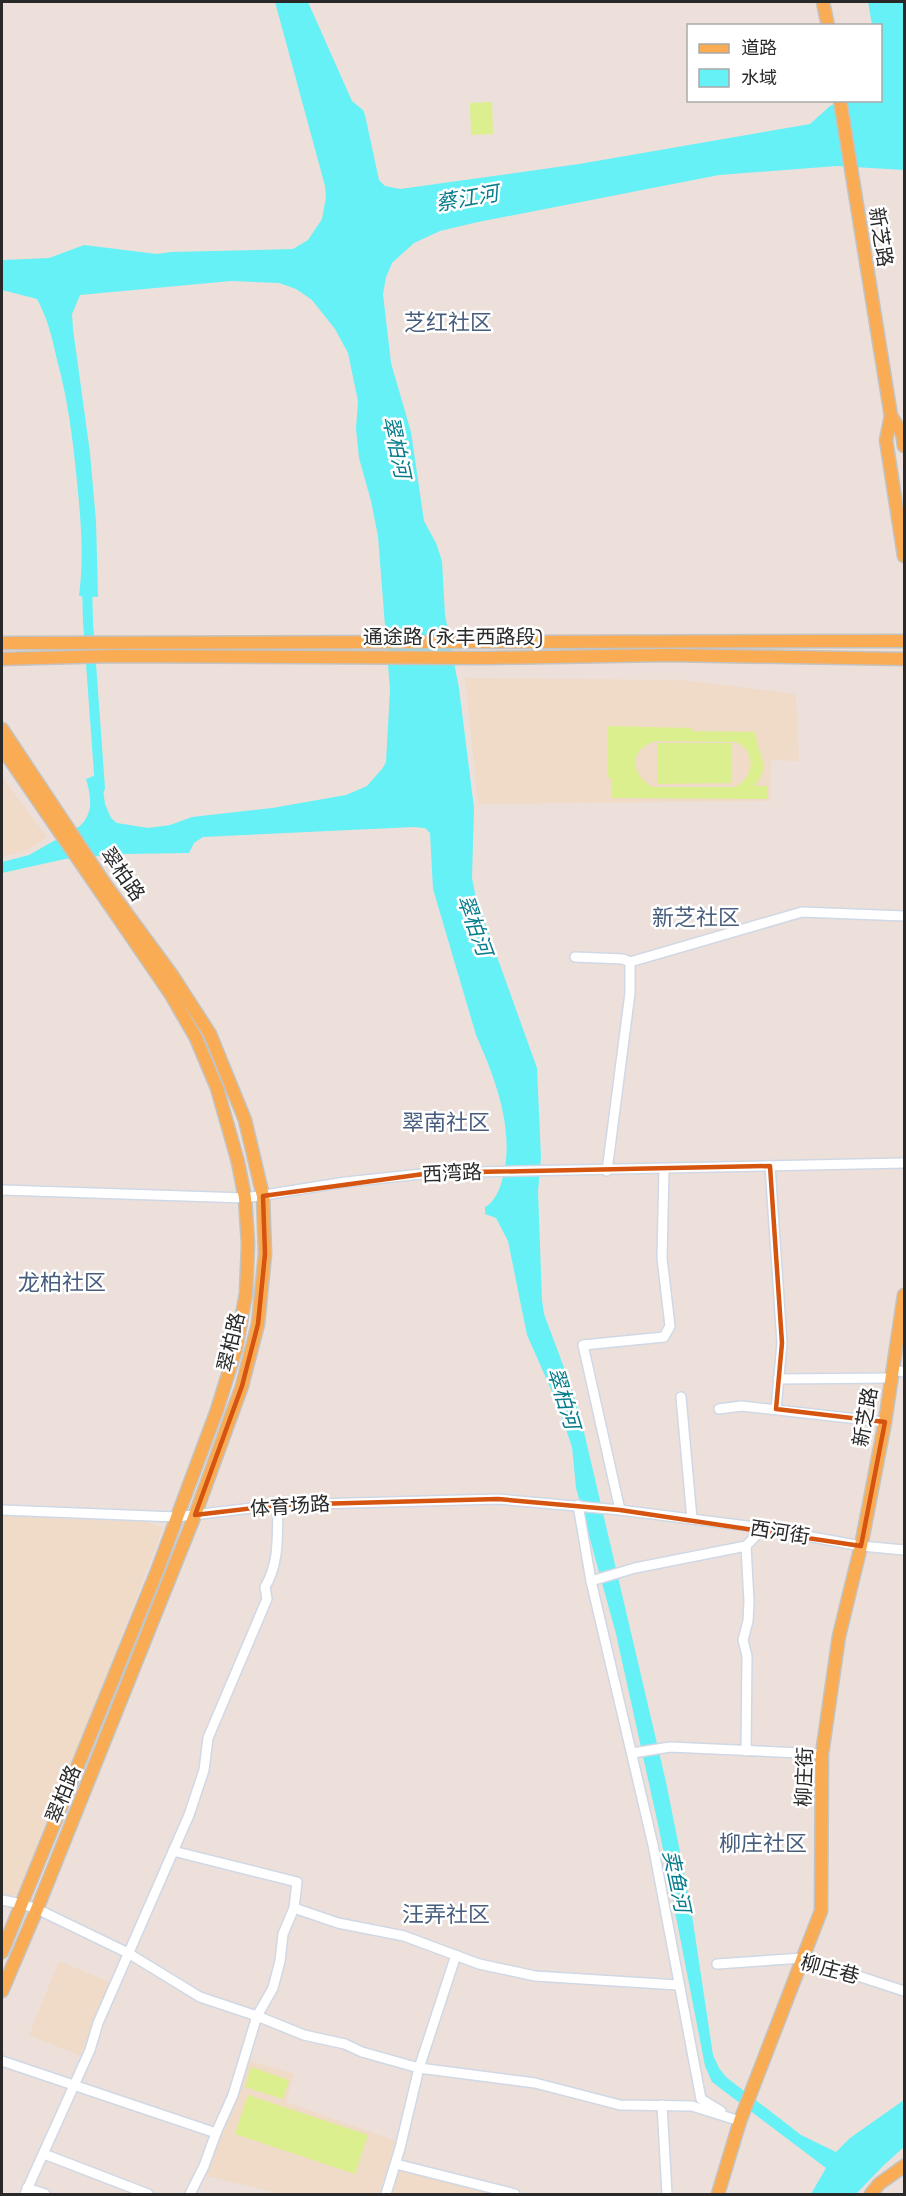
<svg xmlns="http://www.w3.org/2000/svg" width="906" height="2196" font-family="'Space Grotesk','Noto Sans SC',sans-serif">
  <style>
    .education { fill: #f0dac8 }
    .pitch { fill: #dcef8e; fill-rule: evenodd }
    .water { fill: #66f1f6 }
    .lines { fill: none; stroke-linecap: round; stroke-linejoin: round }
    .canal { stroke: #66f1f6; stroke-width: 10 }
    .minor-casing { stroke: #cfd8e4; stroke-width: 12 }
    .major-casing { stroke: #c3c3c3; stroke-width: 15 }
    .minor { stroke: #fff; stroke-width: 9 }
    .major { stroke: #f9ac53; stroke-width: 12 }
    .marked { fill: none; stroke: #d5540f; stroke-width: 4.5; stroke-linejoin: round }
    .labels { text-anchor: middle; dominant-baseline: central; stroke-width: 5; stroke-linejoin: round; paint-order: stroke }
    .street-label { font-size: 20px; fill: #292929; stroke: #fff }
    .water-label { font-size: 21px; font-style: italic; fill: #077d8c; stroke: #fff }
    .quarter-label { font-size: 22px; fill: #475d7d; stroke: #fff }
  </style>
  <rect width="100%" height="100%" fill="#ede0da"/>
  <g class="education">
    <polygon points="465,678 683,680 796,694 799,761 771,760 771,801 478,804"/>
    <polygon points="2,777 47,837 27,851 2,857"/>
    <polygon points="2,1516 148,1522 163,1528 22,1893 7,1898 2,1897"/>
    <polygon points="59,1961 110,1982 80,2056 29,2035"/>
    <polygon points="247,2060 294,2074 286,2102 396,2141 379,2194 283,2194 206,2176 238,2092"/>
    <polygon points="397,2167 508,2194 388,2194"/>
  </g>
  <g class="pitch">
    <polygon points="492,102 493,134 471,135 470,103"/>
    <path d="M608,726l83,2v3l65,1c-1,21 18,33 -2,54h14v13l-156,-1v-20h-5zM656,741l80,1c21,9 18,36 -1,45h-83c-23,-14 -23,-38 4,-46z"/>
    <polygon points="657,743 731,743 731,783 657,784"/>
    <polygon points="251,2067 289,2080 283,2099 245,2087"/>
    <polygon points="248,2095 368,2135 355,2174 235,2134"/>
  </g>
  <path class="water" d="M275,2h33l44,99 11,9 2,5 14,65 6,6 15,3 179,-25 231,-40 20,-18 11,-5 39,-1v-74l-8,-1 -4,-23h36v168l-67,-4 -118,9 -241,47 -38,9 -26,12 -22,20 -6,14 -3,17 8,69 20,69 13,89 12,22 6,18 3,54 14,73 15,120 -2,70 4,20 61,170 4,89 -3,34 4,109 2,14 28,75 12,43 82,350 24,120 23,153 6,13 7,9 75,58 35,17 14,-14 54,-38v47l-20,18 -28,29h-45l15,-26 -114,-86 -7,-16 -46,-237 -43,-195 -40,-146 -4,-41 -15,-44 -30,-68 -19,-94 -12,-23 -11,-4v-7c8,-4 13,-14 16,-23 16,-49 -5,-104 -25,-149l-43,-146 -3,-56 -5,-5 -11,-1 -211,10 -9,6 -5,10 -66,1 -58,5 -63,14v-11l27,-7 51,-29c14,-13 11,-30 6,-47l15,-6 4,31 6,14 6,5 31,5 22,-3 22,-8 80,-9 74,-13 21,-9 15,-17 4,-7 4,-72 -12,-154 -7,-35 -12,-43 -3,-29 2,-28 -10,-48 -13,-24 -23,-29 -16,-11 -17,-6 -48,-2 -151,14 -8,19 1,15 17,124 6,68 2,76 -19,-1c5,-39 2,-75 -2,-114 -4,-42 -9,-82 -20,-122 -5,-22 -9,-41 -20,-61l-35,-9v-30l47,-2 35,-13 73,9 14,-2 122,-3 15,-9 14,-21 4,-22 -1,-11z"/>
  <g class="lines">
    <polyline class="canal" points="87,582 88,622 100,788"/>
    <g class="minor-casing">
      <g id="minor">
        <polyline points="575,957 623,959 630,962 802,912 904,916"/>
        <polyline points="770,1166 782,1343 776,1409"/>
        <polyline points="607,1171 630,993 630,962"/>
        <polyline points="2,1190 245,1198 346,1182 431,1173 904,1163"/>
        <polyline points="893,1370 904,1372"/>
        <polyline points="778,1379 892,1378"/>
        <polyline points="681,1397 692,1519"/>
        <polyline points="719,1409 741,1406 885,1422"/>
        <polyline points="578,1505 591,1581 653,1845 701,2099 721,2111"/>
        <polyline points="2,1510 176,1517 278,1505 498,1499 620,1510 763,1528 861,1546 904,1550"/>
        <polyline points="620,1510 583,1345 664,1337 670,1326 662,1258 664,1169"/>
        <polyline points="746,1546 749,1602 748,1621 743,1640 747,1656 746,1751"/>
        <polyline points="591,1581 635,1568 746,1546 763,1528"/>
        <polyline points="633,1753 670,1747 822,1754"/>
        <polyline points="173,1851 297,1882 294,1908 338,1923 404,1936 479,1964 535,1976 678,1985"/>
        <polyline points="2,1900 22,1904 37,1909 128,1953 200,1997 257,2016 304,2035 345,2044 362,2052 419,2068 535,2083 620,2105 692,2106 740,2121"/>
        <polyline points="717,1964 803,1958 904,1991"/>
        <polyline points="2,2061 216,2133"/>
        <polyline points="662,2105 667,2194"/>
        <polyline points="44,2154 148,2194"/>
        <polyline points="396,2164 515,2194"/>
        <polyline points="27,2188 45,2194"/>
        <path d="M25,2194l65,-144 8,-27 91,-208 15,-45 4,-32 59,-139 -2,-12c15,-25 12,-53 13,-82"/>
        <polyline points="190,2194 204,2166 216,2133 233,2095 257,2016 273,1988 280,1961 283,1934 294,1908"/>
        <polyline points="386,2194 400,2148 419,2068 456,1955"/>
      </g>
    </g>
    <g class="major-casing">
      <g id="major">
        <polyline points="823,2 828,26"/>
        <polyline points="840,100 891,416 886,440 904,556"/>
        <polyline points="891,416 902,433 904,446"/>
        <polyline points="2,643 904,641"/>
        <polyline points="2,659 111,656 486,658 667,655 904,659"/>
        <polyline points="2,729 105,884 172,975 210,1034 245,1120 263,1196 265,1254 258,1324 242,1386 195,1515 37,1909 2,1991"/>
        <polyline points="2,748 170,993 196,1038 217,1088 238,1162 245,1198 248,1244 246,1293 236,1349 217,1410 157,1571 2,1952"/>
        <polyline points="718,2194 740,2121 821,1911 822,1754 839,1636 861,1546 885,1422 904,1295"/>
        <polyline points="871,2194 879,2184 904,2166"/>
      </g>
    </g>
    <use href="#minor" class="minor"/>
    <use href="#major" class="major"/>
  </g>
  <path class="marked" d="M770,1166l12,177 -6,66 109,13 -24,124 -241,-36 -122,-11 -220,6 -83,10 47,-129 16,-62 7,-70 -2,-58 168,-23z"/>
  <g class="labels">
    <g class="street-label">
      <text transform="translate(881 237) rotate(81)">新芝路</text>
      <text x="453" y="637">通途路 (永丰西路段)</text>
      <text transform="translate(123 874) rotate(55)">翠柏路</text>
      <text transform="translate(452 1173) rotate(-3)">西湾路</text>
      <text transform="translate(231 1342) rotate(-77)">翠柏路</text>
      <text transform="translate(865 1417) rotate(-80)">新芝路</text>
      <text transform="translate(290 1506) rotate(-4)">体育场路</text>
      <text transform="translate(780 1532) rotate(9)">西河街</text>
      <text transform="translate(804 1777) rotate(-88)">柳庄街</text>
      <text transform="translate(63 1794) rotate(-68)">翠柏路</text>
      <text transform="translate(830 1969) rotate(15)">柳庄巷</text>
    </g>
    <g class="water-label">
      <text transform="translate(467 198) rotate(-10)">蔡江河</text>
      <text transform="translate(397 447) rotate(78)">翠柏河</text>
      <text transform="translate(475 925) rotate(70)">翠柏河</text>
      <text transform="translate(564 1398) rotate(73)">翠柏河</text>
      <text transform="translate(677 1881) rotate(78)">卖鱼河</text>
    </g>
    <g class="quarter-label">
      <text x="448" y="322">芝红社区</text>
      <text x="696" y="917">新芝社区</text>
      <text x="446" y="1122">翠南社区</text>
      <text x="62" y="1282">龙柏社区</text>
      <text x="763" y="1843">柳庄社区</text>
      <text x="446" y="1914">汪弄社区</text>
    </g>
  </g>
  <rect width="906" height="2196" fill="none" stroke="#292929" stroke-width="6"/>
  <rect x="687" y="24" width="195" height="78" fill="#ffffff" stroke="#a9a9a9" stroke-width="1.5"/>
  <rect x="699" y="44" width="30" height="9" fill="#f9ac53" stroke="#a9a9a9" stroke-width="1.5"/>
  <text x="741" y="54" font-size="18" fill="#292929">道路</text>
  <rect x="699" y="69" width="30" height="18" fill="#66f1f6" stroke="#a9a9a9" stroke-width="1.5"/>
  <text x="741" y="84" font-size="18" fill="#292929">水域</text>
</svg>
